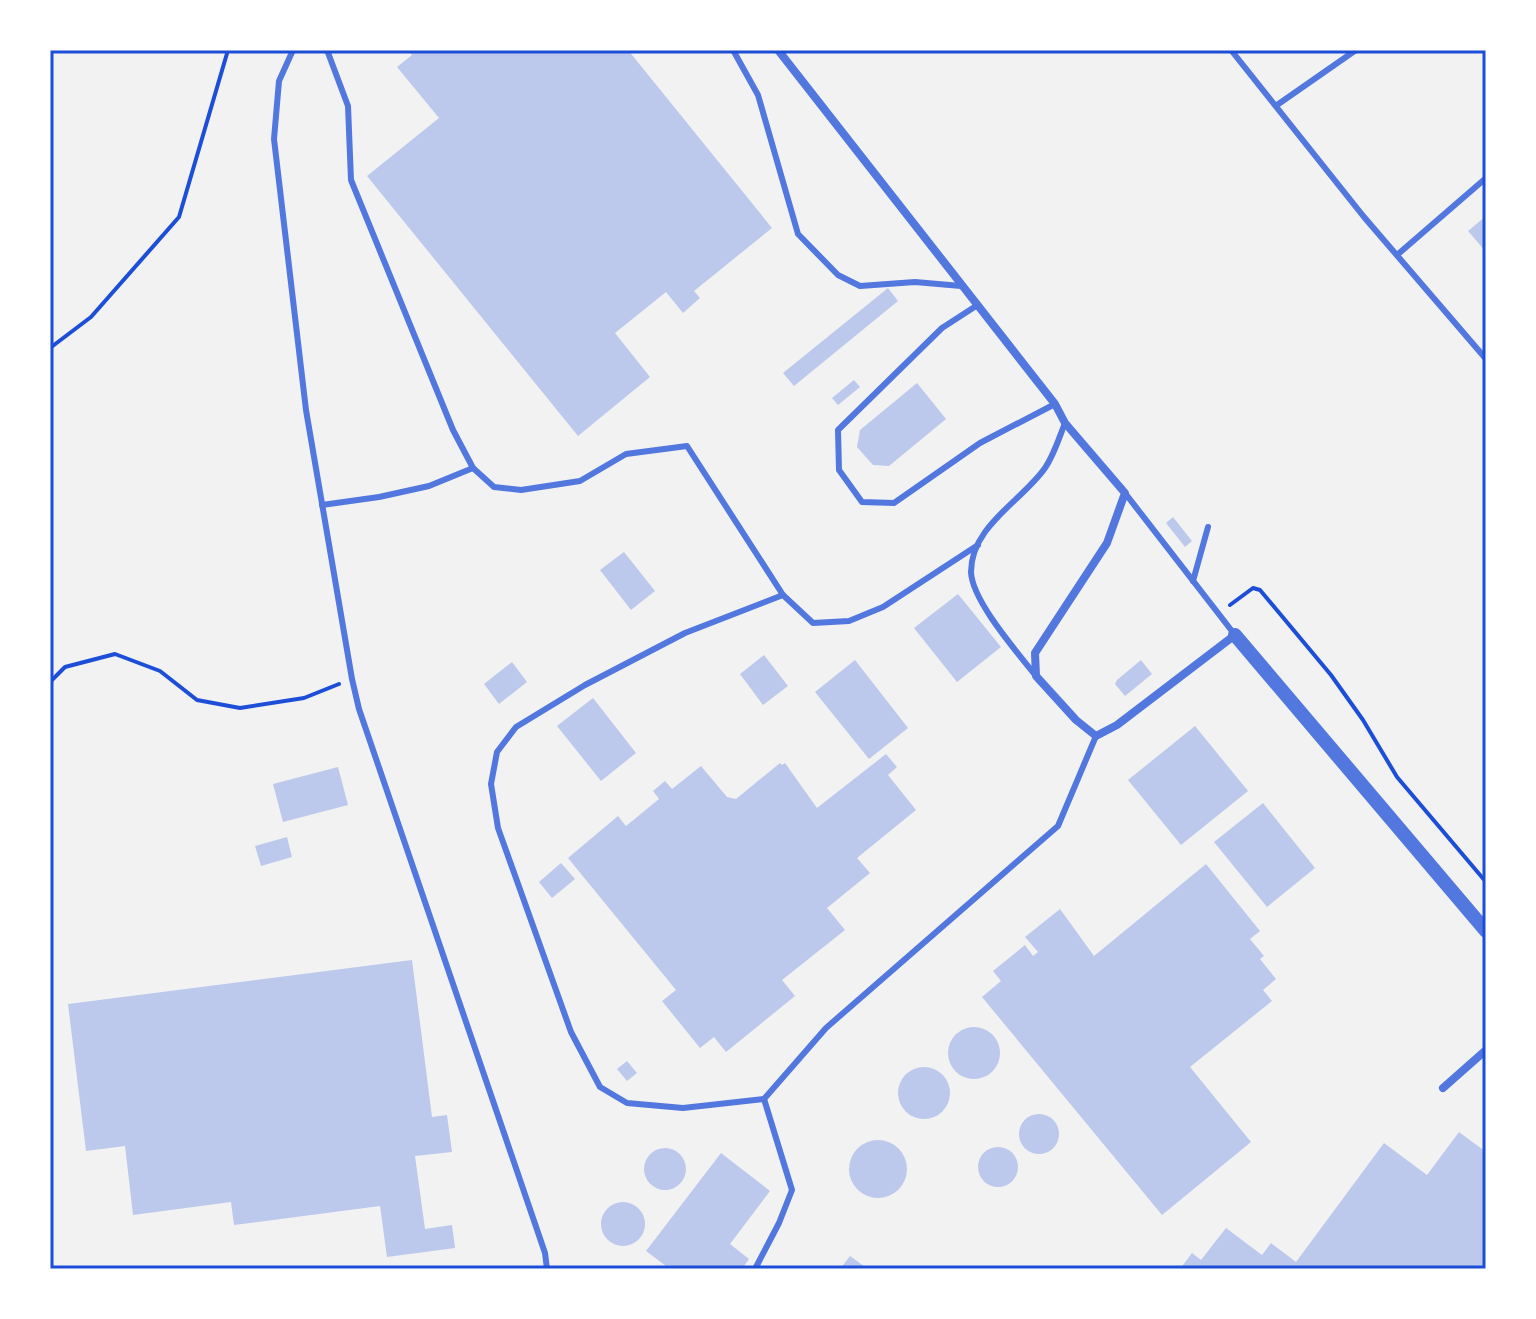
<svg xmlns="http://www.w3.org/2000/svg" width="1536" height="1319" font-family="'Source Serif 4',serif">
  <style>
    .building { fill: #bdc9ec }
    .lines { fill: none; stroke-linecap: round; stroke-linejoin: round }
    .path { stroke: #1d4ed8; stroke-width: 4 }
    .service { stroke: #5277de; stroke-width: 6 }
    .minor { stroke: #5277de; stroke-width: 8 }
    .tertiary { stroke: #5277de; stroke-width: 14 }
    .neatline { fill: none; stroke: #1d4ed8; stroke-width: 3 }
  </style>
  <rect width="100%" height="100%" fill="#f2f2f2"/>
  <g class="building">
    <polygon points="408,50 628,50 772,228 694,291 700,298 683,313 666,292 615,333 650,377 578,436 367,176 439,118 397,67 412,55"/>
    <polygon points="1486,216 1486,252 1468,231"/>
    <polygon points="888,288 898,301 794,386 783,373"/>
    <polygon points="854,380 860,387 838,405 832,398"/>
    <polygon points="917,383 946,419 889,466 873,465 857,447 860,430"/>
    <polygon points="1173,517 1192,541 1185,547 1166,523"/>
    <polygon points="624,552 655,591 631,610 600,570"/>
    <polygon points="958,594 1001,647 957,682 914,628"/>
    <polygon points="764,655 788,686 763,705 740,674"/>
    <polygon points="855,660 908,728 869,759 815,692"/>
    <polygon points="1141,660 1152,674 1125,696 1115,684 1117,680"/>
    <polygon points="512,662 527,682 499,704 484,684"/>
    <polygon points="593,698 636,753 601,781 557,726"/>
    <polygon points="1195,726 1248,791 1181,845 1128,780"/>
    <polygon points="886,754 897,767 888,775 916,810 857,858 870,873 827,908 845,930 782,980 795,996 726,1052 714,1037 700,1048 662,1001 676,990 568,858 618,816 626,826 659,799 653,791 665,781 672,789 701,766 727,797 736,799 780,763 782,765 785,763 817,808"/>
    <polygon points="338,767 348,805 283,822 273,784"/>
    <polygon points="1263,803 1315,868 1267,907 1214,842"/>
    <polygon points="287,837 292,857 261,866 255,846"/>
    <polygon points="561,863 575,879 552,898 539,882"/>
    <polygon points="1206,864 1260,931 1250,939 1264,956 1260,959 1276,979 1263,990 1272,1001 1190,1067 1251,1142 1162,1215 982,997 1001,981 993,971 1025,945 1033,956 1038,952 1025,937 1060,909 1094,956"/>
    <polygon points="412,960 432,1117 447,1115 452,1152 415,1156 425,1229 452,1225 455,1248 387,1257 380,1206 234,1225 231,1202 133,1215 125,1146 86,1151 68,1004"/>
    <circle cx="974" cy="1053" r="26"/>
    <polygon points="627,1061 637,1073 627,1081 617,1069"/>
    <circle cx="924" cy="1093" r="26"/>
    <circle cx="1039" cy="1134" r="20"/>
    <polygon points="1459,1132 1486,1152 1486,1269 1180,1269 1192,1253 1201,1260 1226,1228 1262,1255 1271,1243 1296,1262 1384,1143 1427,1175"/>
    <circle cx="878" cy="1169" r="29"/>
    <circle cx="998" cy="1167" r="20"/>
    <circle cx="665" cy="1169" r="21"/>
    <polygon points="721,1153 770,1191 730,1244 749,1259 742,1269 670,1269 646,1251"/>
    <circle cx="623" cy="1224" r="22"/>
    <polygon points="850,1256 868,1269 840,1269"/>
  </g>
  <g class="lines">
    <g class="path">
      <polyline points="50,348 91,317 179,217 228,50"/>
      <polyline points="1230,605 1253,588 1260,590 1331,675 1363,720 1397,777 1486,882"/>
      <polyline points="50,682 65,667 115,654 160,671 197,700 240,708 304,698 339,684"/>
    </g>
    <g class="service">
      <polyline points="293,50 279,81 274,139 306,410 352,679 359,709 545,1253 547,1269"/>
      <polyline points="327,50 348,106 351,180 453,430 473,468 494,487 521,490 580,481 626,454 687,446 783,595 813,623 849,621 883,607 978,545"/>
      <polyline points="733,50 758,95 798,234 838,275 860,286 915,282 961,286"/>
      <polyline points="1231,50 1364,217 1486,359"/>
      <polyline points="1277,105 1356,50"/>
      <polyline points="1397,255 1486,178"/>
      <polyline points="976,306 942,328 838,430 839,470 862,502 894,503 980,443 1055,404"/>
      <polyline points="1125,493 1235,635"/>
      <polyline points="322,505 379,497 429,486 473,468"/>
      <polyline points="1193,581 1208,527"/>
      <path d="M1036,676c-18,-23 -64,-75 -65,-104 0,-46 51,-71 74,-104 9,-13 14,-30 20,-45"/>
      <polyline points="764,1099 683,1108 627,1103 600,1087 571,1032 498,828 491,784 497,752 516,727 585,685 685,633 783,595"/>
      <polyline points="755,1269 779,1223 792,1190 764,1099 826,1028 1058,826 1096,736"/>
    </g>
    <g class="minor">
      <polyline points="778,50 1055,404 1065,423 1125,493 1107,543 1035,653 1036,676 1076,720 1096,736 1117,725 1235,635"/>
      <polyline points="1443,1088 1486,1050"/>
    </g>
    <polyline class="tertiary" points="1235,635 1486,931"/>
  </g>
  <rect width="1536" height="1319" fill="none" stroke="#ffffff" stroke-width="104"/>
  <rect x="52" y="52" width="1432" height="1215" class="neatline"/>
</svg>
